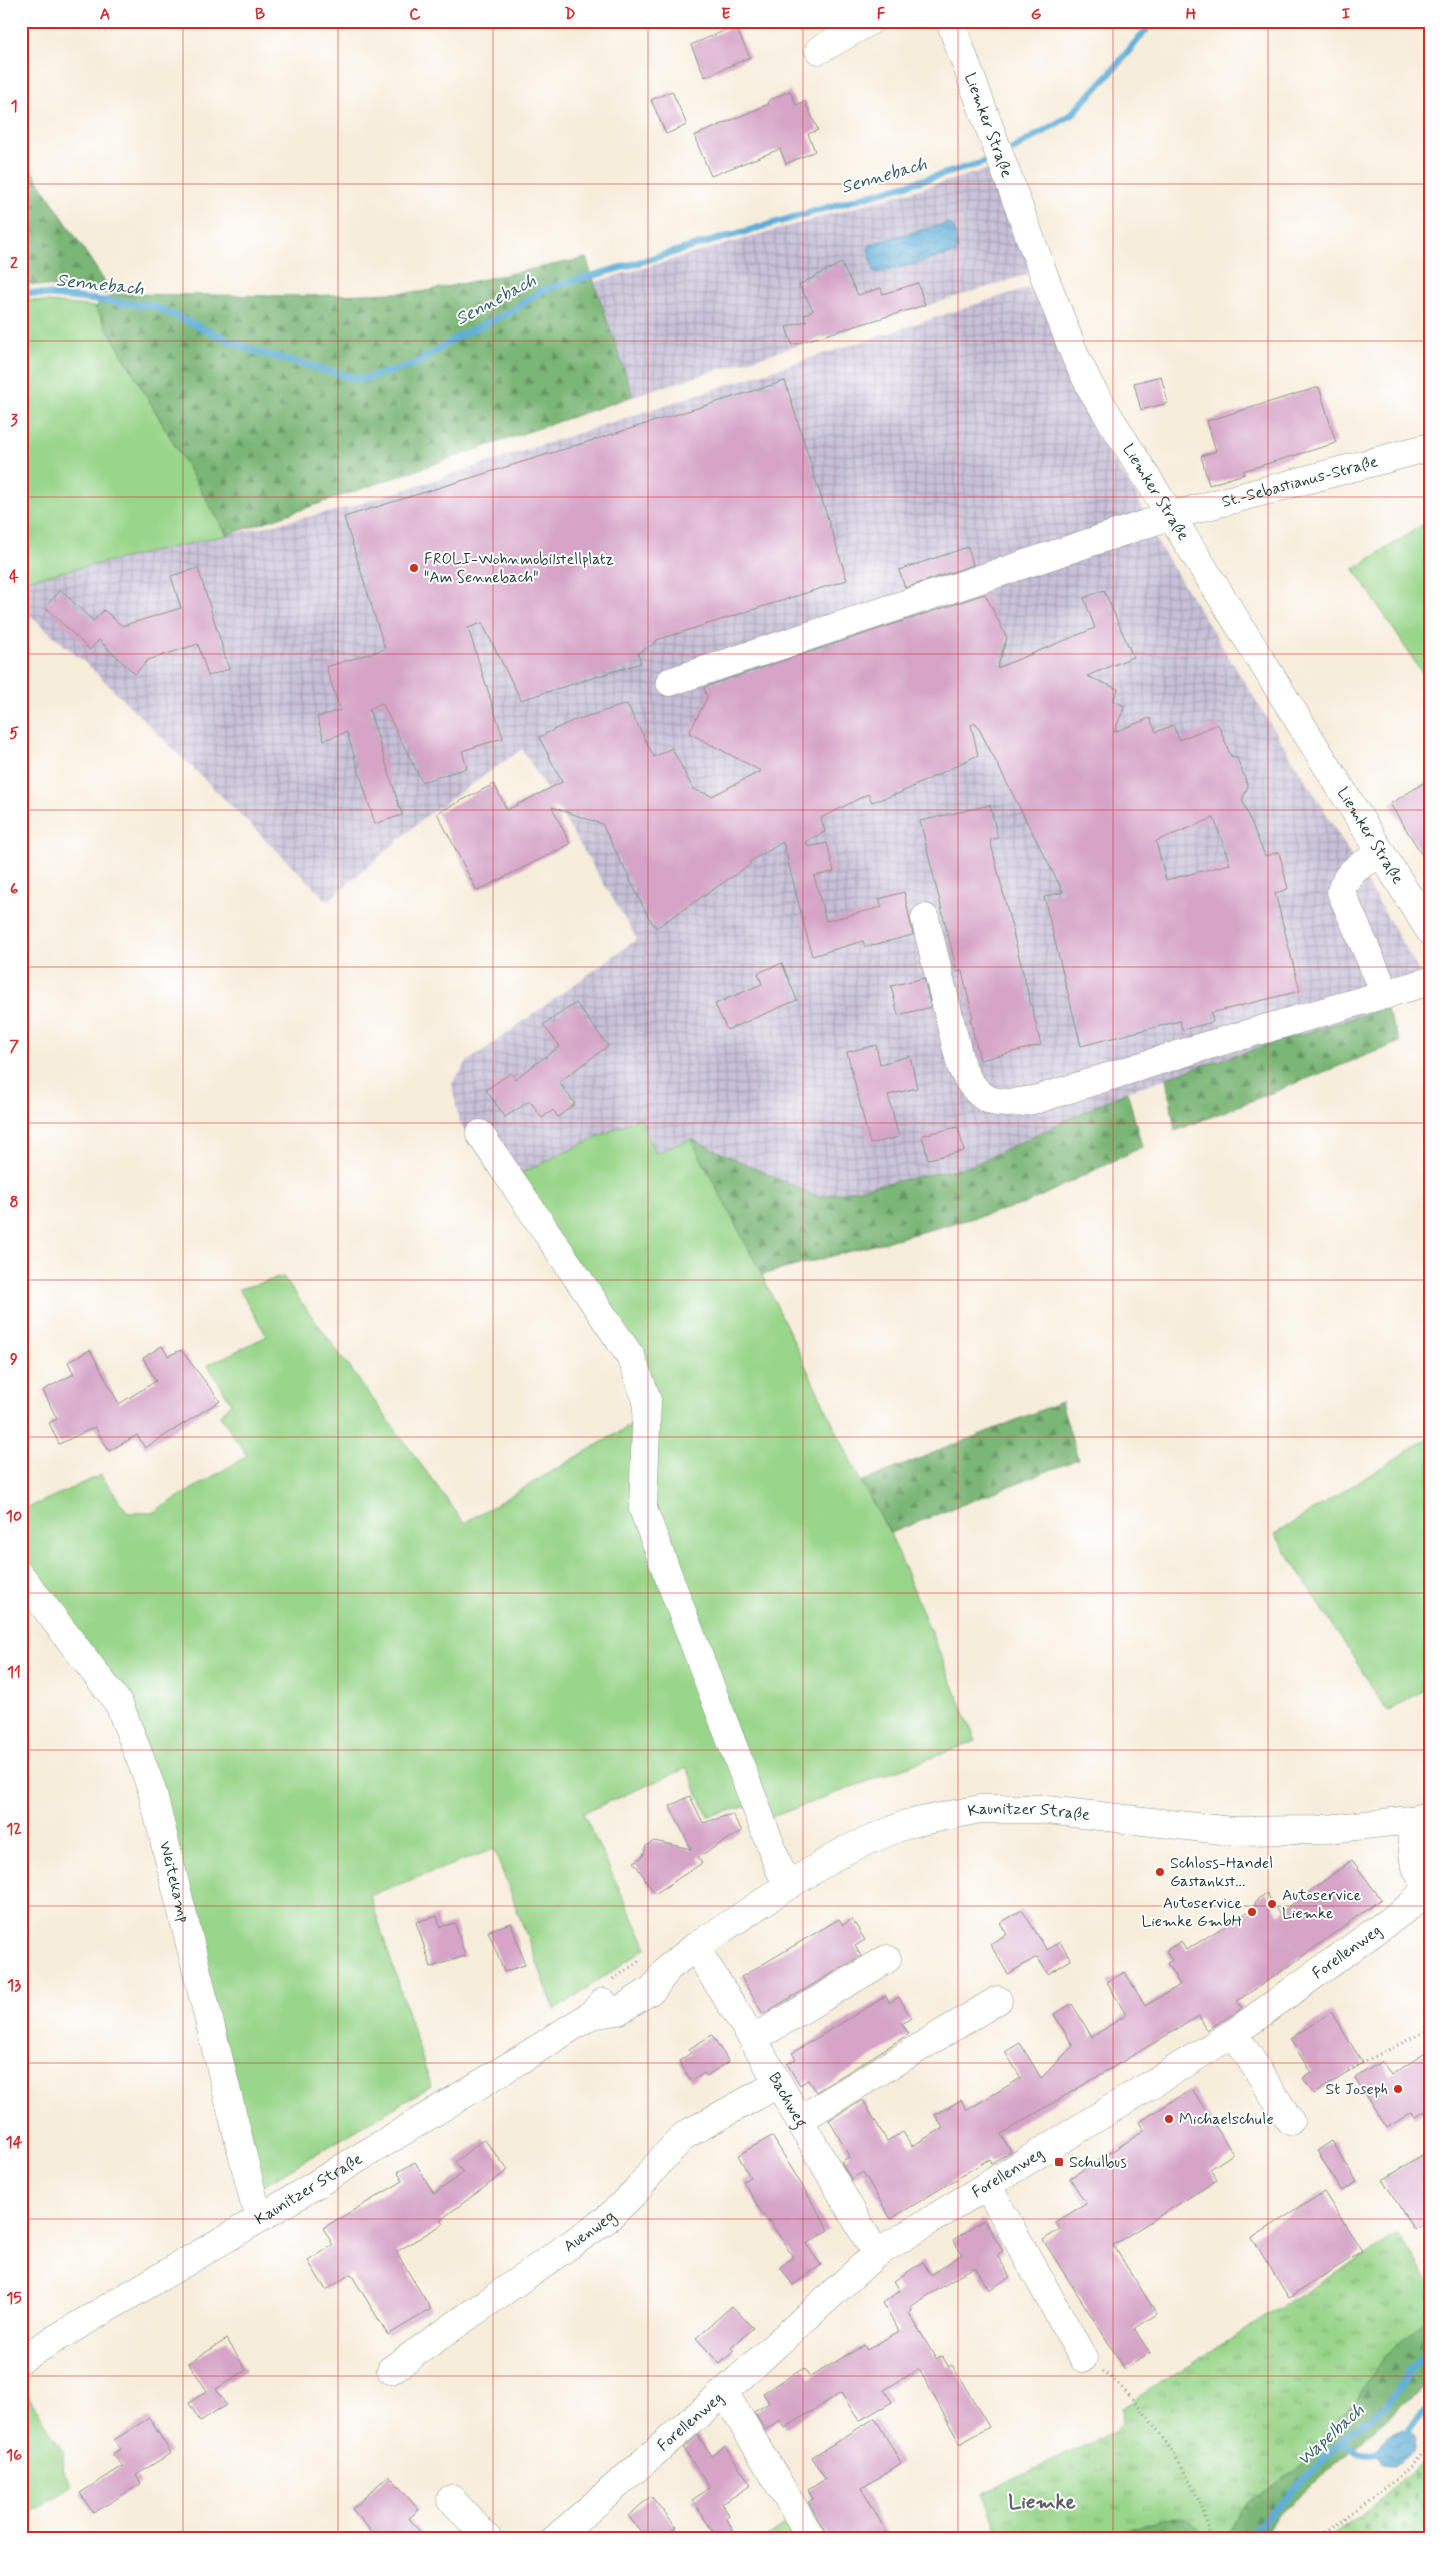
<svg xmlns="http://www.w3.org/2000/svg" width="1451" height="2560" font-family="Mynerve,sans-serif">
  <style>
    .industrial { fill: url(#industrial-grid) }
    .grass { fill: #99d58a; stroke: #5c895f }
    .forest { fill: url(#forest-firs); stroke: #4c7a55 }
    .cemetery { fill: url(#cemetery-stones); stroke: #5c895f }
    .park { fill: url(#park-tufts); stroke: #5c895f }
    .water { fill: url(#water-waves); stroke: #3e7686 }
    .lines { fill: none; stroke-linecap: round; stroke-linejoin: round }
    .stream { stroke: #5eaed8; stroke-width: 7 }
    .building { fill: #d6a4c7; fill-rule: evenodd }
    .minor-casing { stroke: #8b9588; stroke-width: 29 }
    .path { stroke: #8b9588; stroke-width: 3; stroke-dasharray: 1 4; stroke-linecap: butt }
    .minor { stroke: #fff; stroke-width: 28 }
    .grid { fill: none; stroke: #d62828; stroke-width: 1; stroke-opacity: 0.55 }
    .poi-dot { fill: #c8321e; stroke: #fff; stroke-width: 2 }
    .labels { text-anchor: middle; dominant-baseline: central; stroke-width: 4; stroke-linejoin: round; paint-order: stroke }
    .street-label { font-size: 16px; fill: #1f3d34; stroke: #fff }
    .poi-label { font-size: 16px; fill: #1f3d34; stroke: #fff; text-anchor: start }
    .water-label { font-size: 18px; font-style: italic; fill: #325f65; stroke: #fff }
    .district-label { font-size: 21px; font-weight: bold; fill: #5f6167; stroke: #fff }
    .neatline { fill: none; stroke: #d62828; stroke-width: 2 }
    .grid-label { font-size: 16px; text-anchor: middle; font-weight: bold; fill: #d62828 }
  </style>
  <defs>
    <pattern id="industrial-grid" width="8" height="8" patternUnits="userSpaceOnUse" patternTransform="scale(1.25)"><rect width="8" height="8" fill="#c8c0d8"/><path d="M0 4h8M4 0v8" fill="none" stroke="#a29db0"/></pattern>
    <pattern id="forest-firs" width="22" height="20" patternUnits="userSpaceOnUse" patternTransform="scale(1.25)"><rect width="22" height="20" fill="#7ab676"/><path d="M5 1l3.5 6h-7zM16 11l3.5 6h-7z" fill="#639562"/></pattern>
    <pattern id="cemetery-stones" width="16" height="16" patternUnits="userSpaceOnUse" patternTransform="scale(1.25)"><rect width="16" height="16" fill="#99d58a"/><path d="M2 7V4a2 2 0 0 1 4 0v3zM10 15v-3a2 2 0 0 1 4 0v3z" fill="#7cae72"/></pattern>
    <pattern id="park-tufts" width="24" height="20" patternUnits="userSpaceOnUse" patternTransform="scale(1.25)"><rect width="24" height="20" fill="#99d58a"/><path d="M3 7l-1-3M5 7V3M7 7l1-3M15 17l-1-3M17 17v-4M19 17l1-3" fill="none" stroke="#7cae72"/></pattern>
    <pattern id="water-waves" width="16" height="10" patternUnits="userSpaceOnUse" patternTransform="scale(1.25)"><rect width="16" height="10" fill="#5eaed8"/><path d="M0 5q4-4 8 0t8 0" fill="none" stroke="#4d8fb0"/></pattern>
  </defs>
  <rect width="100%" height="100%" fill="#fff"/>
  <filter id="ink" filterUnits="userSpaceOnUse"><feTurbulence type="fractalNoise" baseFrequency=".02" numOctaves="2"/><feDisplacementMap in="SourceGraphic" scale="10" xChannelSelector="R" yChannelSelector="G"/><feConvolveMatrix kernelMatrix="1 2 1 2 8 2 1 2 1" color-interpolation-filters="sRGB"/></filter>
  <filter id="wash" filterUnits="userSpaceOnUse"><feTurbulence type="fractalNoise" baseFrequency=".0096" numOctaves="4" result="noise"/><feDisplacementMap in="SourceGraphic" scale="20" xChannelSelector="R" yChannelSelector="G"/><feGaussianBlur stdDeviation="1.12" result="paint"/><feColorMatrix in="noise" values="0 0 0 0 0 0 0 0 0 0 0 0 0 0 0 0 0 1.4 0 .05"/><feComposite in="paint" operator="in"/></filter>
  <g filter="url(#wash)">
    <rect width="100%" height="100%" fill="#f7eddb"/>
    <g class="industrial">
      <polygon points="996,167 1033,273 633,396 595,282"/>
      <polygon points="1039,284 1095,433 1137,496 1152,534 1323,808 1430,990 1386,1008 1127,1091 971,1166 818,1197 691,1139 655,1153 515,1176 480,1153 459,1121 452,1084 467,1062 637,939 522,749 425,817 328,901 90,667 21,608 21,581 347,508"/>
    </g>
    <g class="grass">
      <polygon points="21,299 95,307 227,535 21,581"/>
      <polygon points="1430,520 1430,685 1354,569"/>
      <polygon points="640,1117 655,1153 691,1139 762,1275 861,1482 890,1533 976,1741 769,1818 652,1500 655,1416 515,1176"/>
      <polygon points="283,1277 464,1523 638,1421 634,1500 749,1806 708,1816 687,1768 583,1813 647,1947 555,2010 494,1849 370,1895 431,2086 260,2187 160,1786 21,1563 21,1511 101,1475 128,1513 152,1513 247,1456 220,1415 231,1403 208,1365 267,1336 239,1289"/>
      <polygon points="1430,1437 1430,1686 1388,1712 1275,1534"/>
      <polygon points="21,2384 64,2453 62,2469 72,2485 21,2520"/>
      <polygon points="794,2519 805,2539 764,2539"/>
    </g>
    <g class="forest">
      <polygon points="21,154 113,294 305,296 421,292 586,258 633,396 227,535 95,307 112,294 21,283"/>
      <polygon points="1386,1008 1400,1042 1175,1131 1167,1077"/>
      <polygon points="1127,1091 1142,1147 1025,1204 762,1275 691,1139 818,1197 971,1166"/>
      <polygon points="1061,1402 1078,1459 890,1533 861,1482"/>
      <polygon points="1430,2315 1430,2380 1276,2517 1261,2539 1224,2539 1239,2512 1250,2500 1295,2470 1356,2400 1383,2359"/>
      <path d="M1174,2517c14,0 25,7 28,22h-112z"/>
    </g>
    <polygon class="cemetery" points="1430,2456 1430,2539 1326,2539 1372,2507"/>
    <path class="park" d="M1398,2234l32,50v31l-47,44 -27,41 -61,70 -45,30 -11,12 -15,27h-22c-3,-15 -14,-22 -29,-22l-83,22h-89l-18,-47 132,-60 8,-10 -1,-15z"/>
    <g class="water">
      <polygon points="948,223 954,228 958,248 956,253 879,273 874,271 868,249 872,243"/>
      <path d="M1402,2429l8,2 5,6 -1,12 -19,16 -12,-1 -6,-11c1,-11 14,-22 25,-24z"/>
    </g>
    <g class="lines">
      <g class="stream">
        <polyline points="1013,149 1071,115 1113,70 1153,21"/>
        <polyline points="21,292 153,306 251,350 361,380 416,364 459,336 509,313 543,290 992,160"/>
        <polyline points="1404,2436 1430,2405"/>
        <path d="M1341,2441c13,12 26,15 43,10"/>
        <polyline points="1246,2539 1341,2441 1385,2406 1395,2395 1407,2372 1430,2349"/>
      </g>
    </g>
    <g id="blocks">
      <g class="building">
        <polygon points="735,26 750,57 705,77 691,45"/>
        <polygon points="672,91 687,125 666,134 651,100"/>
        <polygon points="790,91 796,105 805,101 818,130 808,134 815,151 786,164 780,149 711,176 694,136 769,104 768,101"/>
        <polygon points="841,263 858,295 881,288 883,294 918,283 925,305 792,345 786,327 806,321 804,315 813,310 799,285"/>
        <polygon points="1161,376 1168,403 1141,410 1134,383"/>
        <polygon points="785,381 847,580 657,640 654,644 638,653 641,663 521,700 482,623 468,628 503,738 462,751 467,768 422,782 382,703 369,709 402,815 375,824 347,732 324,740 317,717 340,710 326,667 385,649 344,517"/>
        <polygon points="1319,387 1336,443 1243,471 1244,474 1209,485 1201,456 1216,451 1207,421"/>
        <polygon points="968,547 973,565 905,588 899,570"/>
        <polygon points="198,568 229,669 208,676 198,644 148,660 135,674 99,640 90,650 45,607 61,590 93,621 104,610 122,626 181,608 171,576"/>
        <path d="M1104,590l29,67 -46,19 31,13 -5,12 12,5 -11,26 36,-14 6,14 17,-7 6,15 39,-16 13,32 6,2 11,28 -6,14 23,56 14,-4 9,37 -13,4 25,98 -89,22 2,9 -31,8 -2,-9 -99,25 -37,-149 19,-5 -87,-169 -5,2 7,30 -78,38 -28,9 -4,-8 -47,24 4,14 -19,9 2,6 19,-4 7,29 -20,4 12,45 56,-14 -3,-8 25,-7 9,43 -48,12 -2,-6 -51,15 -29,-114 -34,20 2,2 -95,64 -7,-10 -47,-94 -50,-17 18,37 -93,47 -40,-78 57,-29 13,26 55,-28 -23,-45 33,-16 55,-17 27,53 18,-9 21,41 19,7 49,-25 -72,-38 18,-35 -3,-11 281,-93 22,44 -10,30 98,-40 -11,-30zM1214,818l16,46 -64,16 -10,-39z"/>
        <polygon points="1430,779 1430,867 1390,804"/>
        <polygon points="990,805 998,838 990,840 1041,1045 980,1060 970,1019 973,1018 962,971 957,972 920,821"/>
        <polygon points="782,963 797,1000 727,1030 715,1004 762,984 758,973"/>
        <polygon points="924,978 931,1007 898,1015 891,986"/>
        <polygon points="576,1003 608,1046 559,1082 575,1104 558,1117 553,1110 542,1118 530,1101 505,1117 486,1090 511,1073 515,1079 560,1046 543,1025"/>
        <polygon points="876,1045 880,1064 910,1056 917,1088 888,1095 899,1137 870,1144 847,1052"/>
        <polygon points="958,1127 964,1151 928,1159 922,1135"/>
        <polygon points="162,1346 168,1356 181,1350 220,1401 145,1448 137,1435 109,1451 95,1427 59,1444 49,1423 57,1419 43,1390 74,1374 68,1362 90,1350 119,1404 156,1381 143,1358"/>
        <polygon points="690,1796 703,1823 732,1814 742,1831 698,1857 702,1863 655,1894 634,1862 643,1856 646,1846 654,1841 691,1849 670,1806"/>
        <polygon points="1352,1860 1381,1899 1281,1972 1237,2001 1242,2008 1235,2013 1207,2030 1199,2016 1001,2134 1011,2152 991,2163 989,2159 891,2219 863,2172 851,2179 841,2162 850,2156 829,2120 863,2100 887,2141 903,2132 912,2146 943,2128 935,2115 961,2100 967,2110 1021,2078 1005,2052 1020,2043 1041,2078 1073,2046 1054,2014 1072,2004 1092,2037 1126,2015 1107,1982 1125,1972 1145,2006 1180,1985 1167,1963 1172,1960 1166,1951 1181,1941 1186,1950 1254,1908 1256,1900 1267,1893 1279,1914"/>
        <polygon points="1022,1910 1047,1950 1060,1942 1071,1960 1048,1974 1037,1957 1008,1974 990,1944 1007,1934 1000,1923"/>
        <polygon points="437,1916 440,1927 455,1923 465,1956 431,1967 416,1922"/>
        <polygon points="839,1919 843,1925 852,1919 865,1940 855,1946 861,1956 763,2014 741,1977"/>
        <polygon points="511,1923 525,1965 504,1972 488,1931"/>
        <polygon points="886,1996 890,2003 899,1997 911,2018 902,2024 909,2034 816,2092 808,2080 800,2085 787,2064 796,2059 792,2053"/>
        <polygon points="1331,2012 1363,2063 1314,2094 1303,2078 1311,2073 1290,2039"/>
        <polygon points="712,2035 729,2062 706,2076 704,2073 691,2081 679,2061 691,2053 689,2049"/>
        <polygon points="1430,2050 1430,2108 1415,2118 1412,2112 1387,2128 1355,2078 1382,2061 1391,2075"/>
        <polygon points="1192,2089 1233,2154 1210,2169 1217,2180 1113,2245 1157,2314 1134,2329 1150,2353 1125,2369 1043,2240 1060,2229 1055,2222 1086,2204 1070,2178 1144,2131 1139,2122"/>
        <polygon points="772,2136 829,2230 806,2244 821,2265 793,2285 780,2267 793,2257 769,2220 767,2222 743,2181 750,2177 738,2155"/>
        <polygon points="484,2139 508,2170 440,2220 443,2224 396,2252 431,2309 388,2335 351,2274 326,2290 308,2261 333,2245 323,2228 403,2181 398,2172 415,2162 434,2194 463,2173 455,2162"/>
        <polygon points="1332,2141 1357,2182 1342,2191 1317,2151"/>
        <polygon points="1430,2150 1430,2220 1414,2230 1383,2180"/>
        <polygon points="1324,2192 1362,2251 1289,2298 1252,2238"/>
        <polygon points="984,2220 1003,2251 997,2255 1010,2277 989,2290 976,2268 972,2268 910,2307 912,2311 909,2313 936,2359 942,2356 949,2367 952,2365 989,2427 960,2444 919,2369 884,2390 892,2402 859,2421 841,2393 785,2428 780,2420 765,2430 754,2412 769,2403 763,2393 804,2368 810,2377 864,2345 867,2350 899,2331 882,2303 900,2291 894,2281 923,2262 931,2275 962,2254 953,2240"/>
        <polygon points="732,2306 753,2328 731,2348 734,2351 720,2364 696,2338"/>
        <polygon points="227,2339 246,2370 216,2389 226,2405 200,2421 189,2403 207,2391 189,2363"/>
        <polygon points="149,2418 171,2453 136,2475 141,2484 93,2513 80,2493 123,2466 112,2454 120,2449 114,2440"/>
        <polygon points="875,2418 901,2463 862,2488 890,2539 830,2539 808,2502 813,2499 808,2490 825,2479 812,2457"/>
        <polygon points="698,2435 711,2456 725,2446 751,2485 722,2504 729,2515 726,2517 737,2539 718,2539 692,2500 710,2488 683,2448"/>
        <polygon points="389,2475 419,2510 409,2518 426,2539 378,2539 352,2509"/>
        <polygon points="651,2496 676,2527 662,2539 647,2539 628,2516"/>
      </g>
    </g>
  </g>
  <g filter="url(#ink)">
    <use href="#blocks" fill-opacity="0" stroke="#8b9588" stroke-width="1"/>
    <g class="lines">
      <g class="minor-casing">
        <g id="minor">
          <path id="s1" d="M950,21l95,257 31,80 15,30 339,543"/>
          <polyline points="819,50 870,21"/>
          <path id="s2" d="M670,682l500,-166 260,-69"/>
          <path d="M1382,854c-19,9 -36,17 -41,38l45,103"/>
          <path d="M925,918l36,148c18,40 37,41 77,33l164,-52 228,-66"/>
          <polyline points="480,1134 631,1357 647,1400 643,1509 780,1870 789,1885"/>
          <path id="s3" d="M21,1576l98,128 32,83 103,414 10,15"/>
          <path d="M1411,1820c2,24 -2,51 19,66"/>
          <path id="s4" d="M695,1947l58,92 123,215"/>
          <path id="s5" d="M591,2015l27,-4 35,-22 15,-21 27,-21 94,-62 57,-35 61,-26 73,-15h58l193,22 87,-1 93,-10 19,-4"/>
          <polyline points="1234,2033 1290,2121"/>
          <polyline points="753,2039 887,1959"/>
          <polyline points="799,2120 998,2000"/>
          <polyline points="988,2187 1083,2358"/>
          <path id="s6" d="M21,2359l243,-143 259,-158 68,-43 12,-13"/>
          <path id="s7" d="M391,2370l216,-151 29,-28 25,-31 24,-25 93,-51"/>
          <polyline points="724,2392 812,2539"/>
          <polyline points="451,2499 488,2539"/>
          <path id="s8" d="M555,2539l169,-147 152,-138 358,-221 176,-127 19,-20"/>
        </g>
      </g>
      <g class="path">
        <polyline points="613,1979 641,1960"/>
        <polyline points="1348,2070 1430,2029"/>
        <path d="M1103,2371c39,29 102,118 107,168"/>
        <polyline points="1315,2539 1396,2480 1430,2445"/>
      </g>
      <use href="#minor" class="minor"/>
    </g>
  </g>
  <path class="grid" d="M183,21v2518M338,21v2518M493,21v2518M648,21v2518M803,21v2518M958,21v2518M1113,21v2518M1268,21v2518M21,184h1409M21,341h1409M21,497h1409M21,654h1409M21,810h1409M21,967h1409M21,1123h1409M21,1280h1409M21,1437h1409M21,1593h1409M21,1750h1409M21,1906h1409M21,2063h1409M21,2219h1409M21,2376h1409"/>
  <g class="poi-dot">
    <circle cx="414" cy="568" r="5"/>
    <circle cx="1160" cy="1872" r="5"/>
    <circle cx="1272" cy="1904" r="5"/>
    <circle cx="1252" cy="1912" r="5"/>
    <circle cx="1398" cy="2089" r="5"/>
    <circle cx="1169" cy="2119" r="5"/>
    <rect x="1054" y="2157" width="10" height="10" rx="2.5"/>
  </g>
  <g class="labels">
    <g class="street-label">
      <text stroke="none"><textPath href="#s1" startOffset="111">Liemker Straße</textPath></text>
      <text stroke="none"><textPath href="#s2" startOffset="661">St.-Sebastianus-Straße</textPath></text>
      <text stroke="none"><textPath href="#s1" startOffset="516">Liemker Straße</textPath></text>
      <text stroke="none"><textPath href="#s1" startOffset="921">Liemker Straße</textPath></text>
      <text stroke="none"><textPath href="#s5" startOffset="498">Kaunitzer Straße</textPath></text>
      <text stroke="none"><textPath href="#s3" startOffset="348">Weitekamp</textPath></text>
      <text stroke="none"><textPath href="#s8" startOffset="989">Forellenweg</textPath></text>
      <text stroke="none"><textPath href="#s4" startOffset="179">Bachweg</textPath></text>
      <text stroke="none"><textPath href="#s8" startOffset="584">Forellenweg</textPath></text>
      <text stroke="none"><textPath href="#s6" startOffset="334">Kaunitzer Straße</textPath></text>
      <text stroke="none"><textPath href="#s7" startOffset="242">Auenweg</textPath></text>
      <text stroke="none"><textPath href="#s8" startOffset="179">Forellenweg</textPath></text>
    </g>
    <g class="poi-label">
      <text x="424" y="559">FROLI-Wohnmobilstellplatz<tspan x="424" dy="18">"Am Sennebach"</tspan></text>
      <text x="1170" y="1863">Schloss-Handel<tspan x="1170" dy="18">Gastankst...</tspan></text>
      <text x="1282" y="1895">Autoservice<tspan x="1282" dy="18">Liemke</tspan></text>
      <text x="1242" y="1903" text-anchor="end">Autoservice<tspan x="1242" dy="18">Liemke GmbH</tspan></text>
      <text x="1388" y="2089" text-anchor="end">St Joseph</text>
      <text x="1179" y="2119">Michaelschule</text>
      <text x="1069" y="2162">Schulbus</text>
    </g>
    <g class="water-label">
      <text transform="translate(884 176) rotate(-16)">Sennebach</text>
      <text transform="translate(100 285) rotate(6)">Sennebach</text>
      <text transform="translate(496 300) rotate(-28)">Sennebach</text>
      <text transform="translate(1331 2435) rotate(-42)">Wapelbach</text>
    </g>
    <g class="district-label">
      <text x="1042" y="2502">Liemke</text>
    </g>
  </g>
  <rect width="1451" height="2560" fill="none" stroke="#fff" stroke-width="55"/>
  <rect x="28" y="28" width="1396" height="2504" class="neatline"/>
  <g class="grid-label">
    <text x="105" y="19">A</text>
    <text x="260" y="19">B</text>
    <text x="415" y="19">C</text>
    <text x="570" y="19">D</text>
    <text x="726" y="19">E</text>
    <text x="881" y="19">F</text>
    <text x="1036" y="19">G</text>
    <text x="1191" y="19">H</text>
    <text x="1346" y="19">I</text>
    <text x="14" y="111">1</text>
    <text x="14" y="268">2</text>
    <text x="14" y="425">3</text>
    <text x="14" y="581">4</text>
    <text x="14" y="738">5</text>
    <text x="14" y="894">6</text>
    <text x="14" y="1051">7</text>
    <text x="14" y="1207">8</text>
    <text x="14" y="1364">9</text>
    <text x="14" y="1521">10</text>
    <text x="14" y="1677">11</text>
    <text x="14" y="1834">12</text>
    <text x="14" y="1990">13</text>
    <text x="14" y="2147">14</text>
    <text x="14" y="2303">15</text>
    <text x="14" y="2460">16</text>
  </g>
</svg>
